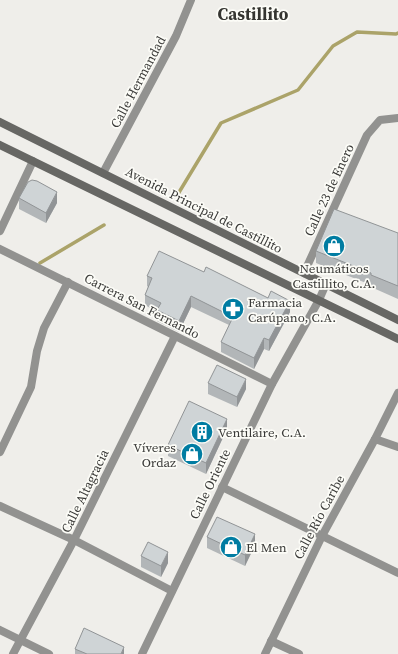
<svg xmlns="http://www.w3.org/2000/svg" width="398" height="654" font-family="'Source Serif 4',serif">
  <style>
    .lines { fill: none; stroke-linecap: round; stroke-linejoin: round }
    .stream { stroke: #aba369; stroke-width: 3.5 }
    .street { stroke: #929290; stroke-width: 8 }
    .secondary { stroke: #676764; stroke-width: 8 }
    .wall { fill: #b2b6b8 }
    .shaded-wall { fill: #919496 }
    .building { fill: #cfd4d6; stroke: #919496 }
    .labels { text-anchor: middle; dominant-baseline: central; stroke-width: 3.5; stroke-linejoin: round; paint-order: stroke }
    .street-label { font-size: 13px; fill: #3a3a38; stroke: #fcfcf7 }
    .poi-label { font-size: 13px; fill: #3a3a38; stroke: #fcfcf7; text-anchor: start }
    .district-label { font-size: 17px; font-weight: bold; fill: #353531; stroke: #fcfcf7 }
  </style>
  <rect width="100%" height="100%" fill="#efeeea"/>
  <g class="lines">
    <g class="stream">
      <polyline points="178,194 221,123 298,90 333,46 357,32 396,34 398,33"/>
      <polyline points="40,263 104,225"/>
    </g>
    <g class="street">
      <polyline points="103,173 176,36 191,0"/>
      <polyline points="0,231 33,161"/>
      <polyline points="0,249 272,384"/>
      <polyline points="304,273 367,135 380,120 398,118"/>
      <polyline points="375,439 398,447"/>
      <polyline points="0,452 31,387 37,351 44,328 68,282"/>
      <polyline points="222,487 398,573"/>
      <polyline points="0,506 74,540 172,591"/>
      <polyline points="0,630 49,654"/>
      <polyline points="271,641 299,654"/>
      <polyline points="13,654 74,540 175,336"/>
      <polyline points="142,654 272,384 319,300 326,284"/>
      <polyline points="265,654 322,536 375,439 398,393"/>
    </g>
    <g class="secondary">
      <polyline points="0,122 398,320"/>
      <polyline points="0,145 398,339"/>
    </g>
  </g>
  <g class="wall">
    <polygon points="19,198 57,203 46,223 19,209"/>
    <polygon points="398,233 398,299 371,287 371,285 316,263 316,251"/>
    <polygon points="147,276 290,312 269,351 264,349 254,369 221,352 221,342 229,325 191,307 179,332 157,321 157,312 145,305 145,295 148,287 147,286"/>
    <polygon points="208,383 246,389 237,407 208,394"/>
    <polygon points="227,429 206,474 168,456 168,445"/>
    <polygon points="207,537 255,545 245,566 207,548"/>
    <polygon points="141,556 168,563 161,577 141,567"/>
    <polygon points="75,649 124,654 75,654"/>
  </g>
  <g class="shaded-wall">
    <polygon points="57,192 57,203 46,223 46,213"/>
    <polygon points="191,296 191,307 179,332 179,321"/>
    <polygon points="290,301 290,312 269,351 269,340"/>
    <polygon points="264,338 264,349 254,369 254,358"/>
    <polygon points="246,379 246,389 237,407 237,397"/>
    <polygon points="227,419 227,429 206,474 206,463"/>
    <polygon points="255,534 255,545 245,566 245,555"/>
    <polygon points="168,552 168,563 161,577 161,566"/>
    <polygon points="124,647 124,654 121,654"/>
  </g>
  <g class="building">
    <polygon points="32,180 37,181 57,192 46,213 19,198 28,182"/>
    <polygon points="334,209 398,233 398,286 371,275 371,273 316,251"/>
    <polygon points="159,251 204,272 206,267 268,298 271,291 290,301 269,340 264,338 254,358 221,342 233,317 191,296 179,321 157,310 161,303 145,295 152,278 147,276"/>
    <polygon points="217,365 246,379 237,397 208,383"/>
    <polygon points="189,401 227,419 206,463 168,445"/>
    <polygon points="217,517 255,534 245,555 207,537"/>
    <polygon points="148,542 168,552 161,566 141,556"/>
    <polygon points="84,628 124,647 121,654 87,654 75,649"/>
  </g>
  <defs>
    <g id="shop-disc" transform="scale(1.15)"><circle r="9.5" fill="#007ca2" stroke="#fcfcf7"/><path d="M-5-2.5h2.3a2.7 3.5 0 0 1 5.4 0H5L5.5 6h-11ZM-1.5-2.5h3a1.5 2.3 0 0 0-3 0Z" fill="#fff"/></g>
    <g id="pharmacy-disc" transform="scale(1.15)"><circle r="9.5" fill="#007ca2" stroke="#fcfcf7"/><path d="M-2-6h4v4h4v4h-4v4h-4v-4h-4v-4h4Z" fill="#fff"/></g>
    <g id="building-disc" transform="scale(1.15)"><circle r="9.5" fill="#007ca2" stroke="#fcfcf7"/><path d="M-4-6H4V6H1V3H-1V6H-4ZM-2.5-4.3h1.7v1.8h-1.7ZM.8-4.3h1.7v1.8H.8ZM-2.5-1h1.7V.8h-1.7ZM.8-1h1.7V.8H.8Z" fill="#fff"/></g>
  </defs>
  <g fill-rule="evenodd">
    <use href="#shop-disc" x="334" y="246"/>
    <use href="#pharmacy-disc" x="233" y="309"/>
    <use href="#building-disc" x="202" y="432"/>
    <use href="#shop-disc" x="192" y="454"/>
    <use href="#shop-disc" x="231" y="547"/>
  </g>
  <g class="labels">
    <g class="street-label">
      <text transform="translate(138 82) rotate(-62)">Calle Hermandad</text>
      <text transform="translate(329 190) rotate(-65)">Calle 23 de Enero</text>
      <text transform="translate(204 210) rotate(27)">Avenida Principal de Castillito</text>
      <text transform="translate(142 306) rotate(27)">Carrera San Fernando</text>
      <text transform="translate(210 484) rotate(-64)">Calle Oriente</text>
      <text transform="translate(85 491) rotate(-64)">Calle Altagracia</text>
      <text transform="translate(319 517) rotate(-62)">Calle Río Caribe</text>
    </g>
    <g class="poi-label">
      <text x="334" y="268" text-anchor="middle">Neumáticos<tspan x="334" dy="15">Castillito, C.A.</tspan></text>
      <text x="248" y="302">Farmacia<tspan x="248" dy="15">Carúpano, C.A.</tspan></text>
      <text x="218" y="432">Ventilaire, C.A.</text>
      <text x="176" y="447" text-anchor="end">Víveres<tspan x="176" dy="15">Ordaz</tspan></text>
      <text x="246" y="547">El Men</text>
    </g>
    <g class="district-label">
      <text x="253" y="14">Castillito</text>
    </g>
  </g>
</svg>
